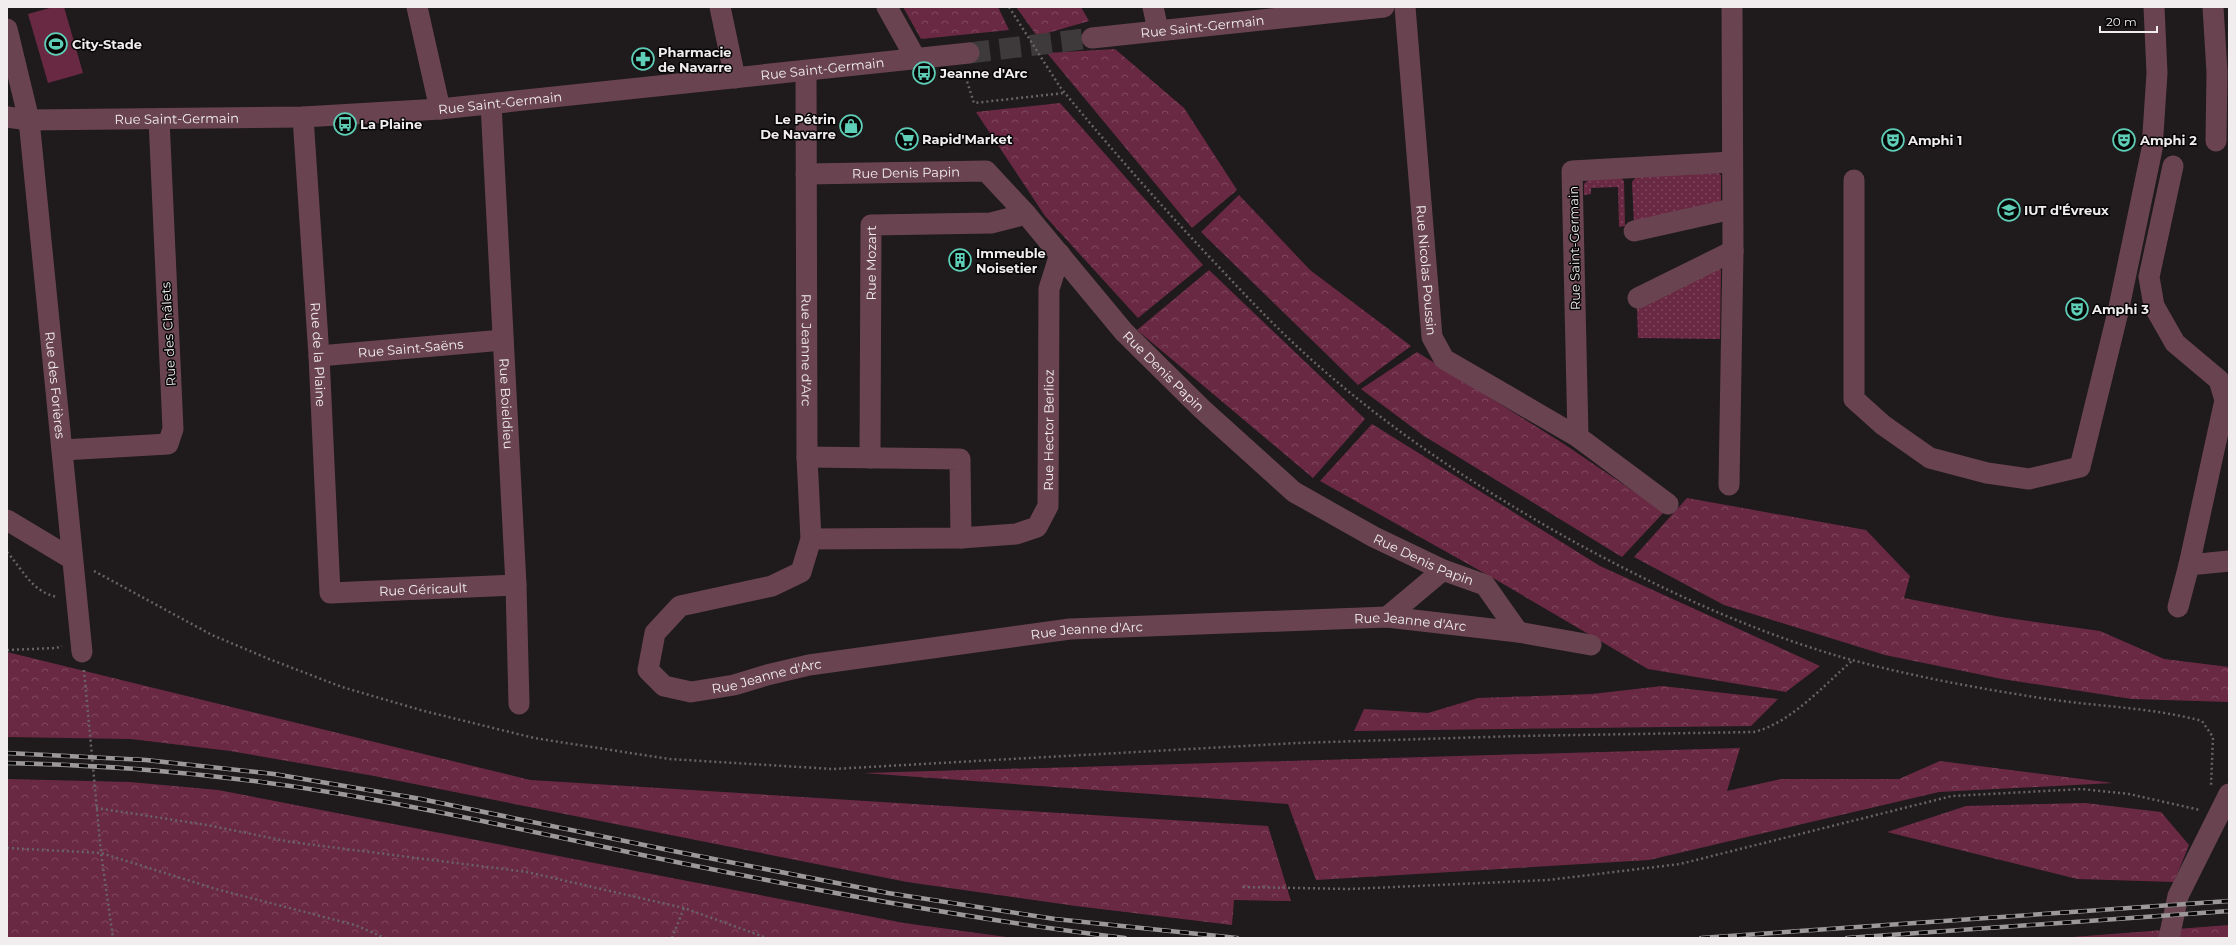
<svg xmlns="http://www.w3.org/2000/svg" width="2236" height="945" font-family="Montserrat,sans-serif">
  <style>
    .grass { fill: url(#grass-dots) }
    .forest { fill: url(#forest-crowns) }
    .park { fill: #6a2943 }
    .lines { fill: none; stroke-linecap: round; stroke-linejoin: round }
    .minor-tunnel { stroke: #3e3a3b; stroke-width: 21; stroke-dasharray: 21 10; stroke-linecap: butt }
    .path { stroke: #686364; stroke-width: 2.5; stroke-dasharray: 2 3; stroke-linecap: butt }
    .minor { stroke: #694450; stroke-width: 21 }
    .rail-casing { stroke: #9c9799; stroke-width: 4.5 }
    .rail { stroke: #070606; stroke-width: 3; stroke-dasharray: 9; stroke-linecap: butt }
    .path-bridge { stroke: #686364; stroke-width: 2.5; stroke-dasharray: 2 3; stroke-linecap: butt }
    .labels { text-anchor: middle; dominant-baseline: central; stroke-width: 3; stroke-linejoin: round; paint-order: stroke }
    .street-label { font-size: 13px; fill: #f1edef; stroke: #070606 }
    .poi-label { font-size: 13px; font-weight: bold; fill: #f1edef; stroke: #070606; text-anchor: start }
  </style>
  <defs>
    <pattern id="grass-dots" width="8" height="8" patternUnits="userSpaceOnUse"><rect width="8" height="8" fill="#6a2943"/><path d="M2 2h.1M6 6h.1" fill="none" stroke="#80485e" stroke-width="1.8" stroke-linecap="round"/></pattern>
    <pattern id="forest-crowns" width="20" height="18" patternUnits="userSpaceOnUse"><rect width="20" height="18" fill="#6a2943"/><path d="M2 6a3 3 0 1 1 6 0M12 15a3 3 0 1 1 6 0" fill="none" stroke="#80485e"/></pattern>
  </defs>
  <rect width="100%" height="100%" fill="#1f1a1b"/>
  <g class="grass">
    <polygon points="1718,173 1721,175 1721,206 1634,225 1632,182 1636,177"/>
    <polygon points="1621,178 1624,181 1625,226 1619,227 1618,187 1591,188 1591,194 1584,195 1584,184 1588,180"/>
    <polygon points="1717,266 1721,270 1720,339 1638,338 1637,308"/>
  </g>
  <g class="forest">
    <polygon points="903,7 998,7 1009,30 921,39"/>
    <polygon points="1016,7 1081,7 1089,21 1037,36"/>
    <polygon points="1115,49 1184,108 1237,190 1192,228 1047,53"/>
    <polygon points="1060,103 1203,265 1138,318 1045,216 976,112"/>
    <polygon points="1239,195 1310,270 1411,346 1358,385 1201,232"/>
    <polygon points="1209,270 1365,419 1313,478 1137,330"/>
    <polygon points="1417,352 1564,444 1664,512 1622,557 1424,436 1361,389"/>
    <polygon points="1372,424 1600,566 1820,666 1786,692 1648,669 1493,578 1320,481"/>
    <polygon points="1687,498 1866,530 1910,576 1904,598 2001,617 2100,631 2164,659 2229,667 2229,702 2132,699 2002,679 1885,655 1724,605 1634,557"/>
    <polygon points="7,652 530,780 1268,826 1291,901 1234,900 1232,925 1076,906 907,882 374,776 230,751 131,739 7,737"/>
    <polygon points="1662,686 1778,699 1751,726 1354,731 1364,709 1428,713 1478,698 1592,694"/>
    <polygon points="1740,748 1727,791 1781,779 1899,779 1940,761 2113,783 1939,792 1649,860 1316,880 1288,804 863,773"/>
    <polygon points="7,779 130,782 218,790 904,923 1014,938 7,938"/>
    <polygon points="2085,803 2161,812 2189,845 2174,882 2077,879 1887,832 1966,806"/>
    <polygon points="2229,925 2229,938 2059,938"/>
  </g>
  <polygon class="park" points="53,7 64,7 83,73 48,83 28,14"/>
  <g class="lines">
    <polyline class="minor-tunnel" points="969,53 1092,38"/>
    <g class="path">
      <polyline points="964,72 974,103 1064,93"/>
      <path d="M1060,87c50,61 102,120 157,178 31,33 62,66 96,96 77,69 165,127 256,178 89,49 181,92 279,120 67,18 138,31 207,41 49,7 99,8 147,21l11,16 -2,48"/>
      <path d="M7,552c16,18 25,40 50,45"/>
      <path d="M94,571l118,64 57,24 73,28 82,24 110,27 135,21 164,10 464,-26 221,-7 236,-4c37,-9 70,-47 99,-72"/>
      <polyline points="7,650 56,648 62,646"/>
      <polyline points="84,670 101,853 113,938"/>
      <polyline points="96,808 207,825 291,842 527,872 684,908 767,938"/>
      <polyline points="7,848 101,853 216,889 355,925 385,938"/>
      <polyline points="1243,887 1350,889 1548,880 1680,864 1952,796 2082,789 2129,794 2200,810"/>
      <polyline points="672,938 684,908"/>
    </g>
    <g class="minor">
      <polyline points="417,7 440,109"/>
      <polyline points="720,7 735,78"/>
      <polyline points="887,7 916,59"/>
      <polyline points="1153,7 1158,30"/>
      <path id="s1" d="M1405,7l27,330 12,22 134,78 90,67"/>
      <polyline points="2213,7 2217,72 2216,141"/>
      <path id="s2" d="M7,29l22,91 53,532"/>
      <path id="s3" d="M1092,38l292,-31"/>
      <path id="s4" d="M806,71l1,386 4,82 -10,33 -29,14 -92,20 -25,27 -7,37 16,16 27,6 43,-7 33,-10 42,-10 261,-36 317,-12 131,15 73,13"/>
      <path id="s5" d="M491,104l25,481 3,119"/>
      <path id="s6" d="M7,117l22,3 274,-3 137,-8 529,-56"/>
      <path id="s7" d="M303,117l16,239 11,237 186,-8"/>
      <polyline points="2173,166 2149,277 2154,306 2175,343 2219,380 2225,400 2189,565"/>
      <path id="s8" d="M806,174l180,-3 40,43 98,118 78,77 92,83 80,45 69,33 42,15 33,47"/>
      <polyline points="1854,180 1854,399 1883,425 1930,458 1987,473 2029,479 2080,467 2118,312 2152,149 2157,73 2154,7"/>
      <polyline points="1634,231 1732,209"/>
      <polyline points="1638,298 1733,251"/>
      <path id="s9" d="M319,356l184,-16"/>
      <polyline points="1578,437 1572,171 1732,162"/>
      <polyline points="63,450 168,444 173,429 159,119"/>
      <polyline points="807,457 960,459 961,538"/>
      <path id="s10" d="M870,458l1,-233 120,-2 35,-9"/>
      <polyline points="1729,485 1733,251 1732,7"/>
      <polyline points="7,520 72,559"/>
      <path id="s11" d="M811,539l150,-1 55,-4 21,-7 11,-21 1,-217 11,-35"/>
      <polyline points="2178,607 2189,565 2229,561"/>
      <polyline points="1387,617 1443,570"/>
      <polyline points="2169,938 2178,896 2229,794"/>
    </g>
    <g class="rail-casing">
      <g id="rail">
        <polyline points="7,753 146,760 274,774 421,799 683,853 888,893 1055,919 1237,938"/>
        <path d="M7,763c110,2 220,12 328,30 117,19 231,47 346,70 147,30 295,57 444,75"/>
        <polyline points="1701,938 2229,901"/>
        <polyline points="1847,938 2229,911"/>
      </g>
    </g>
    <use href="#rail" class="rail"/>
    <polyline class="path-bridge" points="1009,7 1060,87"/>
  </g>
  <defs>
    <g id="stadium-ring" transform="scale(1.15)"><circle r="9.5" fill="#070606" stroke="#5eceb7" stroke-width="1.5"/><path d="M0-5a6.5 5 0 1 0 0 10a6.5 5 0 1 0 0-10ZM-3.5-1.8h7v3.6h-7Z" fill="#5eceb7"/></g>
    <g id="pharmacy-ring" transform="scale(1.15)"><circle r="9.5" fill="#070606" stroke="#5eceb7" stroke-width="1.5"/><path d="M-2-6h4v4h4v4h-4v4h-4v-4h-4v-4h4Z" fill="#5eceb7"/></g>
    <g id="bus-ring" transform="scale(1.15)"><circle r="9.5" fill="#070606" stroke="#5eceb7" stroke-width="1.5"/><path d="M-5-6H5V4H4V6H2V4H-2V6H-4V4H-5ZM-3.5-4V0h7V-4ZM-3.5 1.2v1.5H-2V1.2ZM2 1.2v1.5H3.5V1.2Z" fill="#5eceb7"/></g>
    <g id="shop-ring" transform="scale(1.15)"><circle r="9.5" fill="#070606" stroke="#5eceb7" stroke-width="1.5"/><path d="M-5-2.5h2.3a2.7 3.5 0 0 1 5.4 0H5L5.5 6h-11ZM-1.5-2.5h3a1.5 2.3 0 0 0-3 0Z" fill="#5eceb7"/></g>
    <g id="supermarket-ring" transform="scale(1.15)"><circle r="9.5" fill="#070606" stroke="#5eceb7" stroke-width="1.5"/><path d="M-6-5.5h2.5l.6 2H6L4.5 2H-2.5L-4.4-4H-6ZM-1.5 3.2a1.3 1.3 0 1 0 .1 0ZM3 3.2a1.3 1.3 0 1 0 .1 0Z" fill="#5eceb7"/></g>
    <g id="theatre-ring" transform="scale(1.15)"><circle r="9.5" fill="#070606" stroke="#5eceb7" stroke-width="1.5"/><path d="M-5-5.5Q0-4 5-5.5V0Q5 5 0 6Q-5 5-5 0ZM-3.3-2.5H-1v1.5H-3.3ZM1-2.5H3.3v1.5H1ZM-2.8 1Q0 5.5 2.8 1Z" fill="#5eceb7"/></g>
    <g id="university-ring" transform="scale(1.15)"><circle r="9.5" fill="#070606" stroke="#5eceb7" stroke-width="1.5"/><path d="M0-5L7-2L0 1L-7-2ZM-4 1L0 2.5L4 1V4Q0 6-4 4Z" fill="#5eceb7"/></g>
    <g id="building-ring" transform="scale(1.15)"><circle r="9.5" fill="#070606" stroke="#5eceb7" stroke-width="1.5"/><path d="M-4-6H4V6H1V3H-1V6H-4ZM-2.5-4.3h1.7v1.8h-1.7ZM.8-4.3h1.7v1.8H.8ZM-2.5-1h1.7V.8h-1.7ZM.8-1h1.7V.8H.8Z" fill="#5eceb7"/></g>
  </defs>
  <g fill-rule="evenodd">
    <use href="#stadium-ring" x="56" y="44"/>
    <use href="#pharmacy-ring" x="643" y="59"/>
    <use href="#bus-ring" x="924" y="73"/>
    <use href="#bus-ring" x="345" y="124"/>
    <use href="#shop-ring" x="851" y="126"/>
    <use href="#supermarket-ring" x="907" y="139"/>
    <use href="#theatre-ring" x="1893" y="140"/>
    <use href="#theatre-ring" x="2124" y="140"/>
    <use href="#university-ring" x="2009" y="210"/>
    <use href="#building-ring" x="960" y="260"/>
    <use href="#theatre-ring" x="2077" y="309"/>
  </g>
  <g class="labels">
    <g class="street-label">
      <text stroke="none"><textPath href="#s3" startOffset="111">Rue Saint-Germain</textPath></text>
      <text stroke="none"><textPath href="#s6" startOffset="818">Rue Saint-Germain</textPath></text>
      <text stroke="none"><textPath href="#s6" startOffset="494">Rue Saint-Germain</textPath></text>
      <text stroke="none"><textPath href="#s6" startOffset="170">Rue Saint-Germain</textPath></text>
      <text stroke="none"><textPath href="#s8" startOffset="100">Rue Denis Papin</textPath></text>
      <text transform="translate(1574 248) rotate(-91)">Rue Saint-Germain</text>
      <text stroke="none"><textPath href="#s10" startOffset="195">Rue Mozart</textPath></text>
      <text stroke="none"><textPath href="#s1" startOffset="264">Rue Nicolas Poussin</textPath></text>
      <text transform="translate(168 334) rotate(-93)">Rue des Châlets</text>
      <text stroke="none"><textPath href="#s9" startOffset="92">Rue Saint-Saëns</textPath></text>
      <text stroke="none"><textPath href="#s4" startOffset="279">Rue Jeanne d'Arc</textPath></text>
      <text stroke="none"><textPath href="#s7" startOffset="238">Rue de la Plaine</textPath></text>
      <text stroke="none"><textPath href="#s8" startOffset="448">Rue Denis Papin</textPath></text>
      <text stroke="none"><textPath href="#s2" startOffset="360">Rue des Forières</textPath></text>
      <text stroke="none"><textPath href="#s5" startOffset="300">Rue Boieldieu</textPath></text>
      <text stroke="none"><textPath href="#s11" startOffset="327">Rue Hector Berlioz</textPath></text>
      <text stroke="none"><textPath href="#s8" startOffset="772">Rue Denis Papin</textPath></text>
      <text stroke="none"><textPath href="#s7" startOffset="570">Rue Géricault</textPath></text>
      <text stroke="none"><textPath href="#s4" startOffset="1479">Rue Jeanne d'Arc</textPath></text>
      <text stroke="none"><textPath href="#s4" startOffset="1155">Rue Jeanne d'Arc</textPath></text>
      <text stroke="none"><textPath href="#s4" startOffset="831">Rue Jeanne d'Arc</textPath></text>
    </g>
    <g class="poi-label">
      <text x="72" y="44">City-Stade</text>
      <text x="658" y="52">Pharmacie<tspan x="658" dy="15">de Navarre</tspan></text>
      <text x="940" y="73">Jeanne d'Arc</text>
      <text x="836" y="119" text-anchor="end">Le Pétrin<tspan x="836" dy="15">De Navarre</tspan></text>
      <text x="360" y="124">La Plaine</text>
      <text x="922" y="139">Rapid'Market</text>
      <text x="1908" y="140">Amphi 1</text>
      <text x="2140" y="140">Amphi 2</text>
      <text x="2024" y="210">IUT d'Évreux</text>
      <text x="976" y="253">Immeuble<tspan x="976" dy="15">Noisetier</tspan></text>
      <text x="2092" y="309">Amphi 3</text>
    </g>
  </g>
  <rect width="2236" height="945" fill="none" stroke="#f1edef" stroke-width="16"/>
  <path d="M2100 26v6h57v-6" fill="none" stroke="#f1edef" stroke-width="2"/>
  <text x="2106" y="26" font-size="12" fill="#f1edef" stroke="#070606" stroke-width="3" paint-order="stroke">20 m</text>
</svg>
